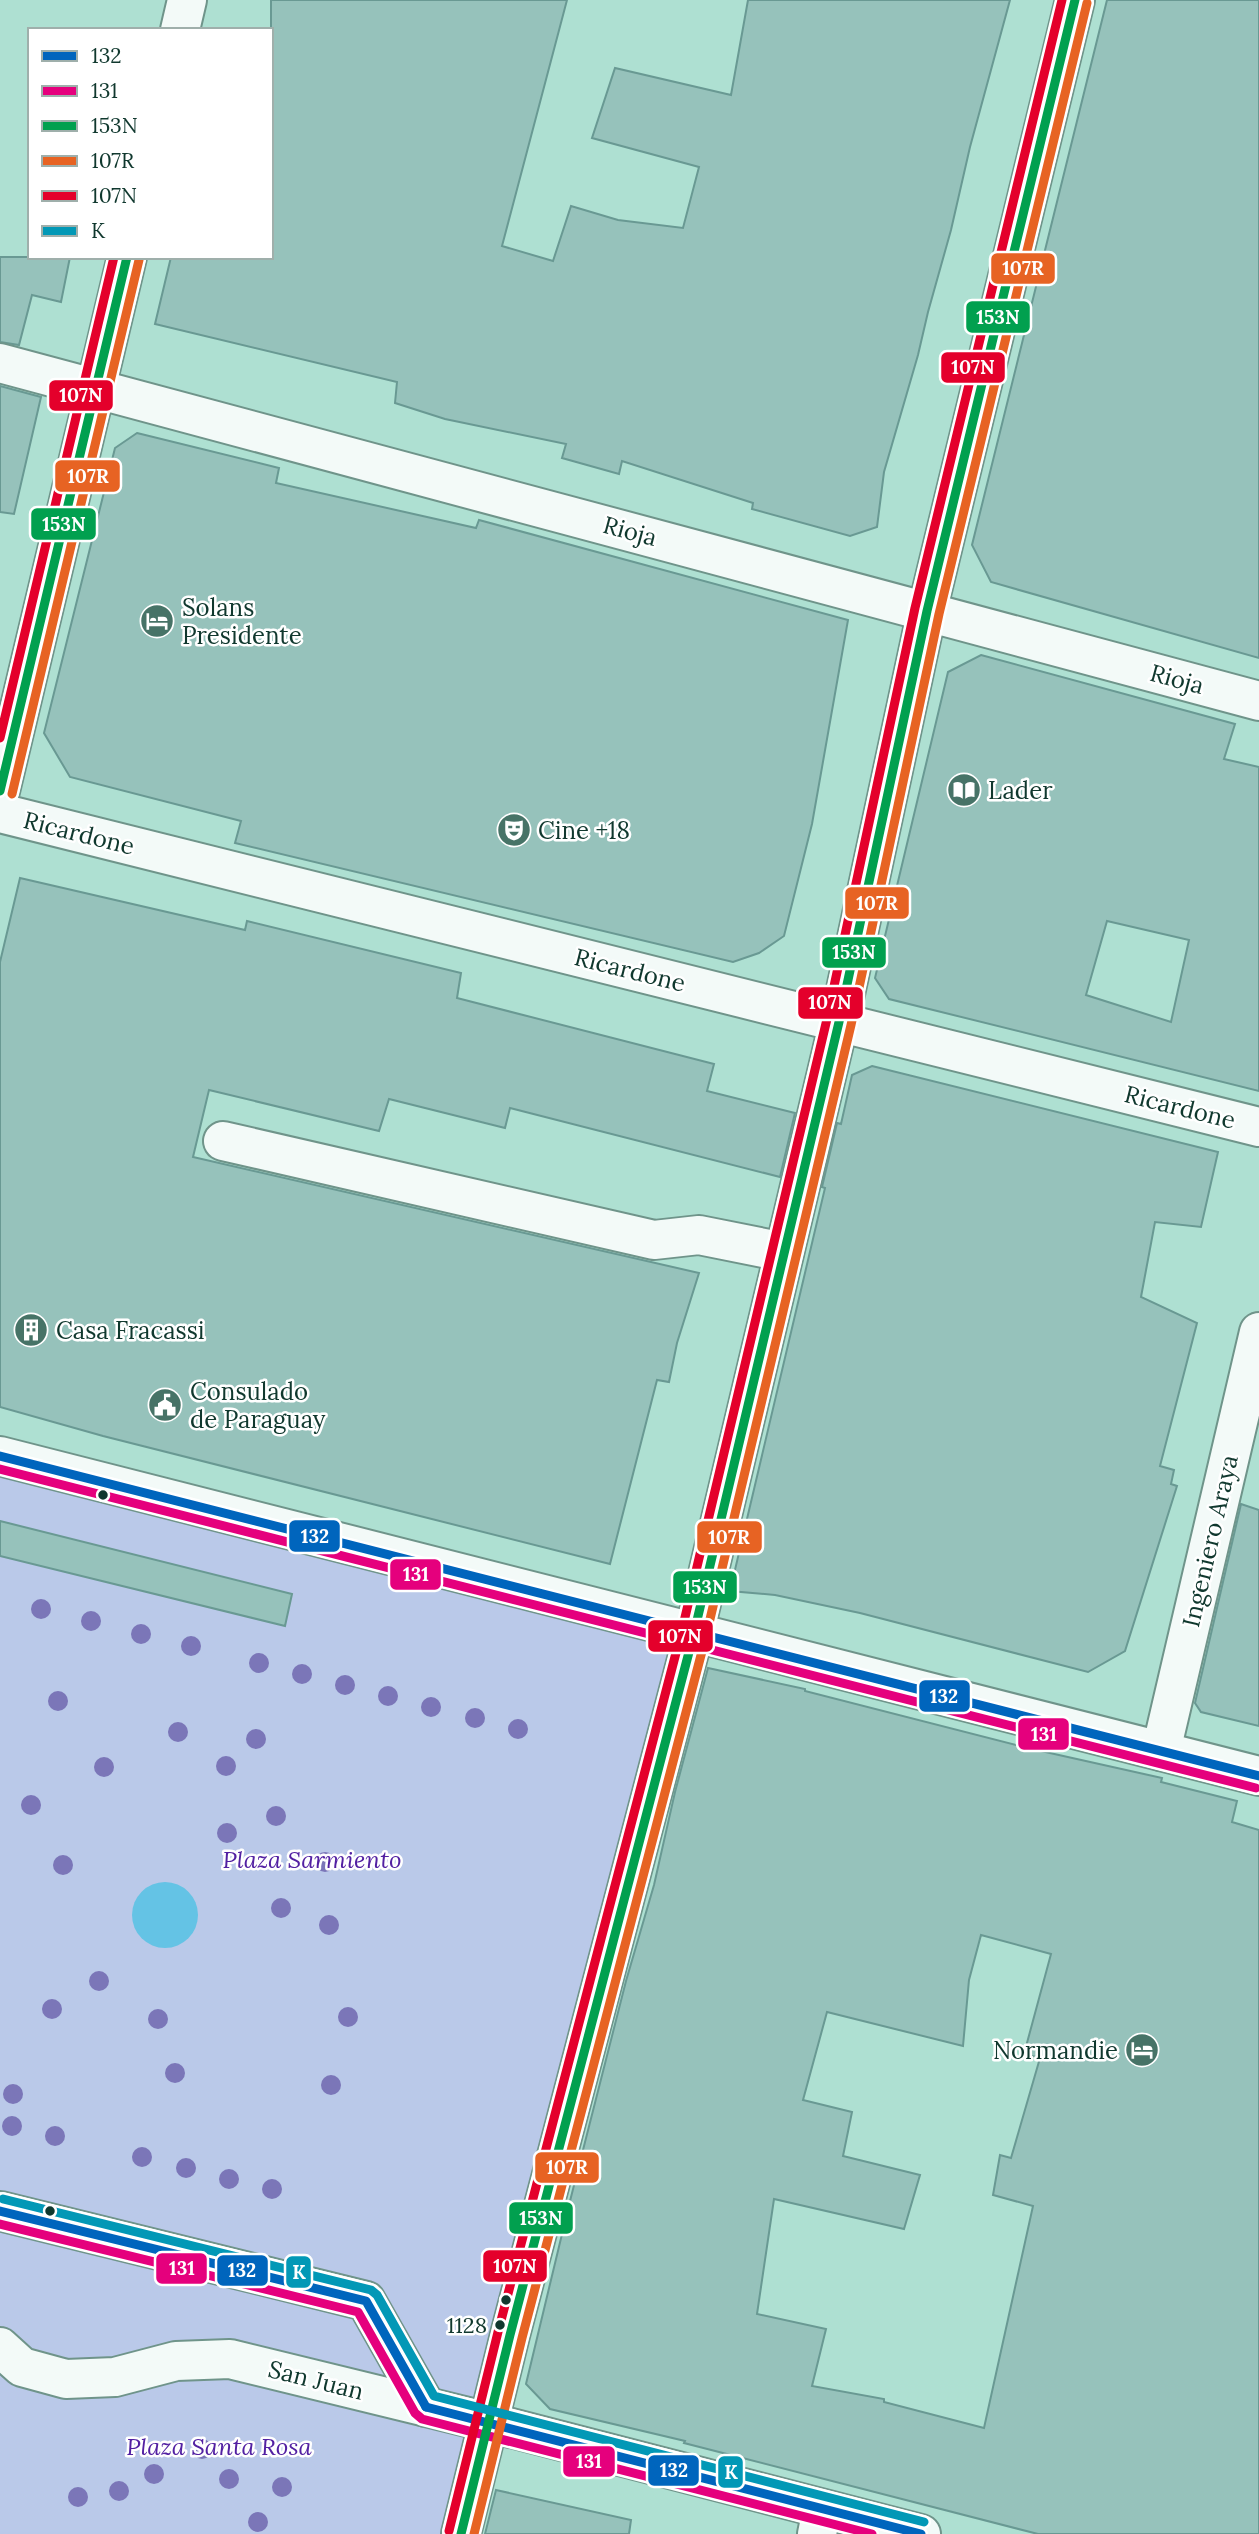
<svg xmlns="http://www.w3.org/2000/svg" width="1259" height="2534" font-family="Lora,serif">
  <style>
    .green { fill: #bac9e9 }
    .water { fill: #64c3e5 }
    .building { fill: #96c2bb; stroke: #699993; stroke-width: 2; fill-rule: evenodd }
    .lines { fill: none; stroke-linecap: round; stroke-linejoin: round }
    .minor-casing { stroke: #6f948a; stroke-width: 42 }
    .major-casing { stroke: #6f948a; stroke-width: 42 }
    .minor { stroke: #f3faf8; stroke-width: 38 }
    .major { stroke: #f3faf8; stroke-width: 38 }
    .bus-1-casing { stroke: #fff; stroke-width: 14 }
    .bus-2-casing { stroke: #fff; stroke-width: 14 }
    .bus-3-casing { stroke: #fff; stroke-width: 14 }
    .bus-4-casing { stroke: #fff; stroke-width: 14 }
    .bus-5-casing { stroke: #fff; stroke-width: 14 }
    .bus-6-casing { stroke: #fff; stroke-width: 14 }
    .bus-1 { stroke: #0065bd; stroke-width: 9 }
    .bus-2 { stroke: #e5007d; stroke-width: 9 }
    .bus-3 { stroke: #01a04f; stroke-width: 9 }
    .bus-4 { stroke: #e76323; stroke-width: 9 }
    .bus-5 { stroke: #e4002b; stroke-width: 9 }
    .bus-6 { stroke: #0298b6; stroke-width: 9 }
    .tree { fill: #7b76b8 }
    .bus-dot { fill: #10382e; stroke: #fff; stroke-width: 2.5 }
    .labels { text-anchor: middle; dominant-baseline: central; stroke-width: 5; stroke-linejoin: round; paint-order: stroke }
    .bus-label { font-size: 22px; fill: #10382e; stroke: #fff; text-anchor: end }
    .street-label { font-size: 24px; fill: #10382e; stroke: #fff }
    .poi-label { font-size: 24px; fill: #10382e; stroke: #fff; text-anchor: start }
    .park-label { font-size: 24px; font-style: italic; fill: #5220a2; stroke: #fff }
    .line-badge { stroke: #fff; stroke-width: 2.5 }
    .badge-label { font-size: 19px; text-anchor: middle; font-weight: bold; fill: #fff }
  </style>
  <rect width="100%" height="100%" fill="#aee0d2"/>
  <polygon class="green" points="0,1456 694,1633 461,2534 0,2534"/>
  <circle class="water" cx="165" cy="1915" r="33"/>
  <g class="building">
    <polygon points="271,0 567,0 502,246 553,261 571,206 618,220 683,228 699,167 592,138 615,68 731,95 748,0 1010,0 970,147 951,230 928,312 918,355 884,472 877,527 850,536 752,509 753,503 622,461 619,474 562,458 566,444 445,419 395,403 397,382 155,324 171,257 271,257"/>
    <polygon points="1107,0 1259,0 1259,658 991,582 972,545"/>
    <polygon points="0,257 70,257 61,302 32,295 19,345 0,342"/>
    <polygon points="0,386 41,397 14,514 0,512"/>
    <polygon points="137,433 279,468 276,483 476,528 479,520 848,620 812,824 784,936 759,953 733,962 235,843 241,821 70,777 44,733 115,448"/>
    <path d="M981,655l254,69 -11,35 35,8v324l-370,-92 -14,-21 73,-306zM1107,921l82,19 -18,82 -85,-27z"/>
    <polygon points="20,878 245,930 247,921 461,973 457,998 714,1064 707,1091 795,1113 780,1177 510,1108 505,1128 389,1099 379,1131 209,1090 193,1157 699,1273 677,1343 669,1382 657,1380 610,1564 103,1436 0,1407 0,962"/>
    <polygon points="872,1066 1218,1152 1201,1227 1155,1222 1141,1297 1197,1323 1160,1466 1174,1470 1171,1484 1177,1486 1125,1651 1088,1672 860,1613 775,1595 730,1591 825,1188 822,1187 837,1123 841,1124 852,1075"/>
    <polygon points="1241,1504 1259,1510 1259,1726 1201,1712 1195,1703"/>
    <polygon points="0,1521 292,1594 285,1626 0,1556"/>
    <path d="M708,1668l97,21v2l227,58 130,29 -1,4 76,19 -5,21 27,8v704h-221l-354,-91 1,-2 -135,-32 -24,-25 43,-179 57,-224 28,-96 21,-93zM981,1935l70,19 -27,100 16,4 -29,100 -11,-3 -7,40 40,11 -49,222 -100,-26v-3l-72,-13 14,-57 -69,-15 17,-115 130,30 16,-54 -77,-19 9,-44 -49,-12 24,-88 136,34 6,-66z"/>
    <polygon points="496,2490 631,2520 629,2534 485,2534"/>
  </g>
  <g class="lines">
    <g class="minor-casing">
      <g id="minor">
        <polyline points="0,363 1259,701"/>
        <polyline points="0,813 1259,1127"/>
        <polyline points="223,1141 654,1240 699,1235 784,1252"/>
        <polyline points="0,1456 1259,1776"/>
        <polyline points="1161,1751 1259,1332"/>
        <polyline points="0,2211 366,2301 426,2407"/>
        <polyline points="817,2534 822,2509"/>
      </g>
    </g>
    <g class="major-casing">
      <g id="major">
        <polyline points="180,30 187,0"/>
        <polyline points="0,791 127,257"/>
        <polyline points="0,2347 22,2367 66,2379 115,2377 176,2361 230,2359 488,2422 921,2534"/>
        <polyline points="461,2534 510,2335 694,1633 839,1022 927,611 1075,0"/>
      </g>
    </g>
    <use href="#minor" class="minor"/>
    <use href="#major" class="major"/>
    <g class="bus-1-casing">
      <g id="bus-1">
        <polyline points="0,1456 1259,1776"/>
        <polyline points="0,2211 366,2301 426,2407"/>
        <polyline points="426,2407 921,2534"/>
      </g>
    </g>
    <g class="bus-2-casing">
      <g id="bus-2">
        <polyline points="0,1469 1256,1788"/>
        <polyline points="0,2224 358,2312 415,2413 422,2419 872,2534"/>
      </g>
    </g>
    <g class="bus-3-casing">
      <g id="bus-3">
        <polyline points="0,791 127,257"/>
        <polyline points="461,2534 510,2335 694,1633 839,1022 927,611 1075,0"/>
      </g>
    </g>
    <g class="bus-4-casing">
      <g id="bus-4">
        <polyline points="12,794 139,260"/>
        <polyline points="474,2534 522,2338 706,1636 851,1025 939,614 1087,3"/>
      </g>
    </g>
    <g class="bus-5-casing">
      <g id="bus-5">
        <polyline points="0,738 114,257"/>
        <polyline points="449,2531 498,2332 682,1630 827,1019 915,608 1062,0"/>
      </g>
    </g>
    <g class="bus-6-casing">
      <polyline id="bus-6" points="3,2199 371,2290 377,2295 434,2396 924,2522"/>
    </g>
    <use href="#bus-1" class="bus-1"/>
    <use href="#bus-2" class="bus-2"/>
    <use href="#bus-3" class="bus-3"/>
    <use href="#bus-4" class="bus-4"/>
    <use href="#bus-5" class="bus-5"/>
    <use href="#bus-6" class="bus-6"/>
  </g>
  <g class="tree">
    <circle cx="41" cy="1609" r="10"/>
    <circle cx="91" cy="1621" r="10"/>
    <circle cx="141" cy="1634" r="10"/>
    <circle cx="191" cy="1646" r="10"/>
    <circle cx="259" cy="1663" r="10"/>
    <circle cx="302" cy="1674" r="10"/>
    <circle cx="345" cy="1685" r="10"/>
    <circle cx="388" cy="1696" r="10"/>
    <circle cx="58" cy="1701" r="10"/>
    <circle cx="431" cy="1707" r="10"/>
    <circle cx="475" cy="1718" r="10"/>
    <circle cx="518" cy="1729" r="10"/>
    <circle cx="178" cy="1732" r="10"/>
    <circle cx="256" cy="1739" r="10"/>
    <circle cx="226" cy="1766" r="10"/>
    <circle cx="104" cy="1767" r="10"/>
    <circle cx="31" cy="1805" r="10"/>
    <circle cx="276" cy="1816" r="10"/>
    <circle cx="227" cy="1833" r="10"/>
    <circle cx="325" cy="1862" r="10"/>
    <circle cx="63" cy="1865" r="10"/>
    <circle cx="281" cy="1908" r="10"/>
    <circle cx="329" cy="1925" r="10"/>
    <circle cx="99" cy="1981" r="10"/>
    <circle cx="52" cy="2009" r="10"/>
    <circle cx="348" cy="2017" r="10"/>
    <circle cx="158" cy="2019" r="10"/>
    <circle cx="175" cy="2073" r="10"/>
    <circle cx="331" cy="2085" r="10"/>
    <circle cx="13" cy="2094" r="10"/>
    <circle cx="12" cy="2126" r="10"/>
    <circle cx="55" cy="2136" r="10"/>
    <circle cx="142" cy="2157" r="10"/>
    <circle cx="186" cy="2168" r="10"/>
    <circle cx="229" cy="2179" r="10"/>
    <circle cx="272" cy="2189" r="10"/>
    <circle cx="202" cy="2449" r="10"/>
    <circle cx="154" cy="2474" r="10"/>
    <circle cx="229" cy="2479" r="10"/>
    <circle cx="282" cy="2487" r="10"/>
    <circle cx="119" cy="2491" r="10"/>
    <circle cx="78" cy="2497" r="10"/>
    <circle cx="258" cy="2522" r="10"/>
  </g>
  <defs>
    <g id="hotel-disc" transform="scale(1.75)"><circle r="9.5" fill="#477367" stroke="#fff"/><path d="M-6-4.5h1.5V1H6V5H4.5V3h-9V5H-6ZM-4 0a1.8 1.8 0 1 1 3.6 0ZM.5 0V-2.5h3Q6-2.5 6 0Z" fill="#fff"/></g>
    <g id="library-disc" transform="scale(1.75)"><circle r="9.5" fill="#477367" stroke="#fff"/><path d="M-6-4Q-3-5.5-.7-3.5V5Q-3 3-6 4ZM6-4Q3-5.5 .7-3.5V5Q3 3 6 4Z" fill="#fff"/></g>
    <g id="theatre-disc" transform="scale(1.75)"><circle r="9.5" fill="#477367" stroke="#fff"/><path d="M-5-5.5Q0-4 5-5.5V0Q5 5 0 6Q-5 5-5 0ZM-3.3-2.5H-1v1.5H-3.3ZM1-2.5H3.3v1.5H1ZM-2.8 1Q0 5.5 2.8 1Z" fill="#fff"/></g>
    <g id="building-disc" transform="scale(1.75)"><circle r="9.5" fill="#477367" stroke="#fff"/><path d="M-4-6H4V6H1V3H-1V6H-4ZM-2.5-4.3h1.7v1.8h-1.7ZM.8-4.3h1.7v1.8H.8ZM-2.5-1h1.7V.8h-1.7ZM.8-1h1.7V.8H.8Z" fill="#fff"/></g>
    <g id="civic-disc" transform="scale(1.75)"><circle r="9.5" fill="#477367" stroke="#fff"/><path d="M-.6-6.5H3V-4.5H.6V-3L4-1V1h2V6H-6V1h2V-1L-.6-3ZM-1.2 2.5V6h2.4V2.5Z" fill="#fff"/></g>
  </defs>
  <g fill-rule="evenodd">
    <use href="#hotel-disc" x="157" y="621"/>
    <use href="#library-disc" x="964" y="790"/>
    <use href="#theatre-disc" x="514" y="830"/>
    <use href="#building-disc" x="31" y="1330"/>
    <use href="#civic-disc" x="165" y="1405"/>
    <use href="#hotel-disc" x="1142" y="2050"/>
  </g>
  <g class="bus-dot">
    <circle cx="103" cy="1495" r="6"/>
    <circle cx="50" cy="2211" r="6"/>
    <circle cx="506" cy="2300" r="6"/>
    <circle cx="500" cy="2325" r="6"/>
  </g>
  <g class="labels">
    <g class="bus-label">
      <text x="487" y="2325">1128</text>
    </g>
    <g class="street-label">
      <text transform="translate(630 531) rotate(15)">Rioja</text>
      <text transform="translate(1177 679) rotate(15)">Rioja</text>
      <text transform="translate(79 833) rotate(14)">Ricardone</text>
      <text transform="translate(630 970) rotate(14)">Ricardone</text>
      <text transform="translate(1180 1107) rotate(14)">Ricardone</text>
      <text transform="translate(1210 1541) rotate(-77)">Ingeniero Araya</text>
      <text transform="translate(316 2380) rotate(14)">San Juan</text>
    </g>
    <g class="poi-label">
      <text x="182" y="607">Solans<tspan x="182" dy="28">Presidente</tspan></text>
      <text x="988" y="790">Lader</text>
      <text x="538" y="830">Cine +18</text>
      <text x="56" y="1330">Casa Fracassi</text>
      <text x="190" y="1391">Consulado<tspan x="190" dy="28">de Paraguay</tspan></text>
      <text x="1118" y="2050" text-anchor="end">Normandie</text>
    </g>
    <g class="park-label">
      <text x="312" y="1859">Plaza Sarmiento</text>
      <text x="219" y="2446">Plaza Santa Rosa</text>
    </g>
  </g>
  <g class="line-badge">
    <rect x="990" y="252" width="66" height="33" rx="7" fill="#e76323"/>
    <rect x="965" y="300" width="66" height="34" rx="7" fill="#01a04f"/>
    <rect x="940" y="351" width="66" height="33" rx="7" fill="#e4002b"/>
    <rect x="48" y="379" width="66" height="33" rx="7" fill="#e4002b"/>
    <rect x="54" y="459" width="67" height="34" rx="7" fill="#e76323"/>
    <rect x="30" y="507" width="67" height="34" rx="7" fill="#01a04f"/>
    <rect x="844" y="886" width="66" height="34" rx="7" fill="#e76323"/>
    <rect x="821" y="936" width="66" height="33" rx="7" fill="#01a04f"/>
    <rect x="797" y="986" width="67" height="34" rx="7" fill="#e4002b"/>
    <rect x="288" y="1519" width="53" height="34" rx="7" fill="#0065bd"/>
    <rect x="696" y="1520" width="67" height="34" rx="7" fill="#e76323"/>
    <rect x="389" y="1558" width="53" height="33" rx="7" fill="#e5007d"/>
    <rect x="672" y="1570" width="66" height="34" rx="7" fill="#01a04f"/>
    <rect x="647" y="1619" width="67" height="34" rx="7" fill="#e4002b"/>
    <rect x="918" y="1679" width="53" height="34" rx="7" fill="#0065bd"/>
    <rect x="1017" y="1717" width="53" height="34" rx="7" fill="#e5007d"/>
    <rect x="534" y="2151" width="66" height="33" rx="7" fill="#e76323"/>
    <rect x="508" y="2201" width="66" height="34" rx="7" fill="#01a04f"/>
    <rect x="482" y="2249" width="66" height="34" rx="7" fill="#e4002b"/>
    <rect x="155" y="2252" width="53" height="33" rx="7" fill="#e5007d"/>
    <rect x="216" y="2254" width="53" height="33" rx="7" fill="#0065bd"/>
    <rect x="285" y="2255" width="27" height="34" rx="7" fill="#0298b6"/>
    <rect x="562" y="2445" width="54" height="33" rx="7" fill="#e5007d"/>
    <rect x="647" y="2454" width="53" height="33" rx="7" fill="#0065bd"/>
    <rect x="717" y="2455" width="27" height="34" rx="7" fill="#0298b6"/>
  </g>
  <g class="badge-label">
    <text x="1023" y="275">107R</text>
    <text x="998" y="324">153N</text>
    <text x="973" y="374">107N</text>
    <text x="81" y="402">107N</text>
    <text x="88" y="483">107R</text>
    <text x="64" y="531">153N</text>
    <text x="877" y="910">107R</text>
    <text x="854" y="959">153N</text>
    <text x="830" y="1009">107N</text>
    <text x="315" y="1543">132</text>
    <text x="729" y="1544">107R</text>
    <text x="416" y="1581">131</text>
    <text x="705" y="1594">153N</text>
    <text x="680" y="1643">107N</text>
    <text x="944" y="1703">132</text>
    <text x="1044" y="1741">131</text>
    <text x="567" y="2174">107R</text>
    <text x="541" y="2225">153N</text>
    <text x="515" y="2273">107N</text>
    <text x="182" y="2275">131</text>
    <text x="242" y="2277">132</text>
    <text x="299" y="2279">K</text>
    <text x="589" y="2468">131</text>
    <text x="674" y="2477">132</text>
    <text x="731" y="2479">K</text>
  </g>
  <rect x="28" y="28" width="245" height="231" fill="#ffffff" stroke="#9fafab" stroke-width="2"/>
  <rect x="42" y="51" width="35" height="10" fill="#0065bd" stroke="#9fafab" stroke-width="2"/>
  <text x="91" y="63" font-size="21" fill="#10382e">132</text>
  <rect x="42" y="86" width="35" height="10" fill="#e5007d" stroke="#9fafab" stroke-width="2"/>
  <text x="91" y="98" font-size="21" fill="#10382e">131</text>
  <rect x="42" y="121" width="35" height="10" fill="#01a04f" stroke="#9fafab" stroke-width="2"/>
  <text x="91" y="133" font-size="21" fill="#10382e">153N</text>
  <rect x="42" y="156" width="35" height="10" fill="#e76323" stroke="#9fafab" stroke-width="2"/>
  <text x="91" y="168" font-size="21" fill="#10382e">107R</text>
  <rect x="42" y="191" width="35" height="10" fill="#e4002b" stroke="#9fafab" stroke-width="2"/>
  <text x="91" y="203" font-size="21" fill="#10382e">107N</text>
  <rect x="42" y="226" width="35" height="10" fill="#0298b6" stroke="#9fafab" stroke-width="2"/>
  <text x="91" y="238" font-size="21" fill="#10382e">K</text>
</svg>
